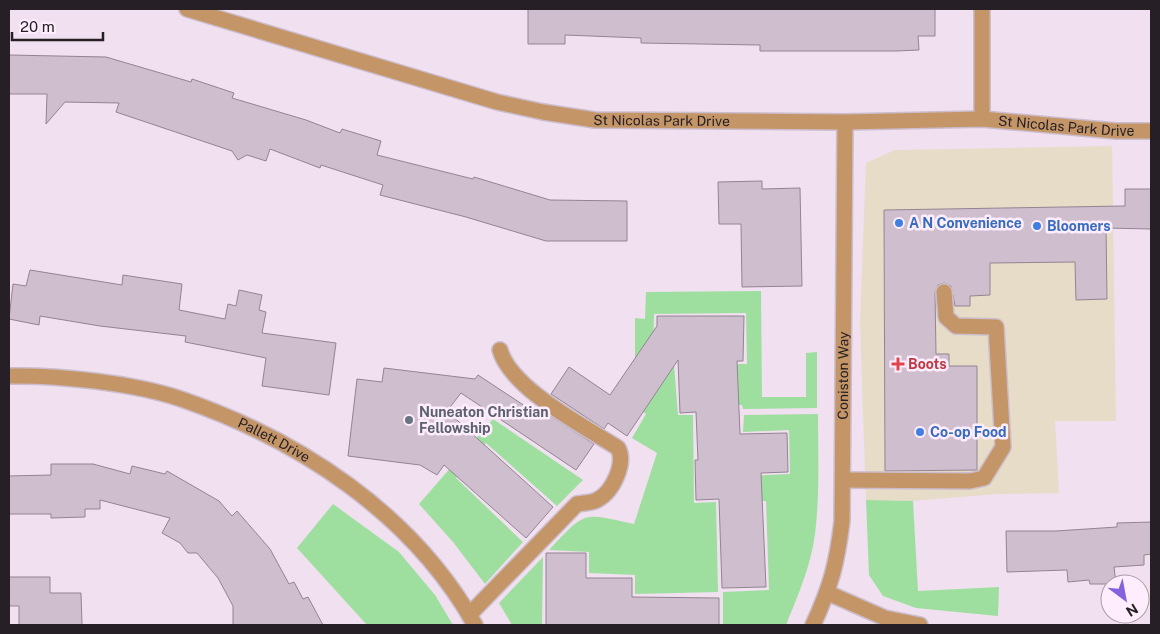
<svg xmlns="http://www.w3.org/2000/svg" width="1160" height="634" font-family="'Public Sans',sans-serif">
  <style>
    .commercial { fill: #e6dcc7 }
    .green { fill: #9edfa0 }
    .building { fill: #cfbfce; stroke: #938492 }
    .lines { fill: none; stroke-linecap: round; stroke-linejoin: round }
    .lane-casing { stroke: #ccbdcc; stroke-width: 18 }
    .street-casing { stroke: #ccbdcc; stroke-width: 18 }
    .lane { stroke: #c49567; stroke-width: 15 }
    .street { stroke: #c49567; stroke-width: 15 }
    .shop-dot { fill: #3f7fe0; stroke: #feeefd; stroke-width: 2 }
    .health-dot { fill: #e0444e; stroke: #feeefd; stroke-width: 2 }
    .worship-dot { fill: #6b7280; stroke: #feeefd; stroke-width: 2 }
    .labels { text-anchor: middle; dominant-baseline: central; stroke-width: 5; stroke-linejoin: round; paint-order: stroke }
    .street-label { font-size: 14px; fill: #262026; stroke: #feeefd }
    .shop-label { font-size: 14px; font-weight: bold; fill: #366cbe; stroke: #feeefd; text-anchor: start }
    .health-label { font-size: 14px; font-weight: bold; fill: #be3a42; stroke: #feeefd; text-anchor: start }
    .worship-label { font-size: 14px; font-weight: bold; fill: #5b616d; stroke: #feeefd; text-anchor: start }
  </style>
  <rect width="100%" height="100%" fill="#f1e0f0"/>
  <polygon class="commercial" points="1112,146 1116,421 1055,421 1059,493 998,494 913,501 866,500 860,323 866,163 895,150"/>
  <g class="green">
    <polygon points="761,291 762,397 806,397 806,353 817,352 817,408 743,409 742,405 722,404 721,364 747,364 746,313 654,314 653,358 635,358 635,318 645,319 646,292"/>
    <path d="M674,365l4,50h15l1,88 22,-1 2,90 -83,2v-19l-46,-2v-21l-40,-2c38,-40 32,-37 85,-26l23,-71 -25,-15 14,-24 -10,-8z"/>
    <path d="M818,414c0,40 2,80 -3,120 -4,32 -17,61 -29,91h-63v-33l46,-2 -3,-89h-20l-1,-25 45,-2 -1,-44 -46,2 1,-17z"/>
    <polygon points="493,419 583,480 557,506 486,443 456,478 523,542 485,584 453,542 419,504"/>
    <polygon points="866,500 913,501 918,591 999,587 998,616 916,608 883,596 869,575"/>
    <polygon points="333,504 399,552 435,595 453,625 367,625 297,548"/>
    <polygon points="543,557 542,625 512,625 499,603"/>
  </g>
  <g class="building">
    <polygon points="528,9 935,9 935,36 918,36 919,50 896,51 760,51 760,45 641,43 641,38 565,35 565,44 528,44"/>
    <polygon points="9,55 106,57 191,82 192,79 234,93 232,98 306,120 340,133 342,129 381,141 377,155 473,179 474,177 550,200 627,201 627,241 546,241 466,217 380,195 383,185 321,165 320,168 270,149 266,161 247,155 238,160 232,151 116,112 119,103 65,102 46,124 47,94 9,94"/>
    <polygon points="762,181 762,189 800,188 802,286 742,287 741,224 719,224 718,182"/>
    <polygon points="1125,189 1151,189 1151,229 1106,228 1107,299 1076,300 1075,262 990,263 990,295 970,296 970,306 955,306 951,286 944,283 938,285 935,293 936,354 949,354 949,366 977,366 977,470 885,471 884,210 1125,206"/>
    <polygon points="30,270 122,285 123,275 182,284 179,310 225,319 228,304 236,306 239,290 262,295 259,310 266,312 262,333 336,343 329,395 262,386 266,358 185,342 186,336 100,326 40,316 39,325 9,319 13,284 26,286"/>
    <polygon points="657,316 744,316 743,361 737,361 740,434 787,433 788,472 761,473 766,587 722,588 719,499 696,500 695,460 698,460 696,412 680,413 678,360 627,436 608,423 604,429 551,394 569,367 610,395 657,326"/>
    <polygon points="384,368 475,379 478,375 537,414 540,409 594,444 576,470 461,393 447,411 553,507 526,538 444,465 437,475 420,465 348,456 357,379 382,382"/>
    <polygon points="51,464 93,464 130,474 132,466 165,474 167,471 219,501 232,516 237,511 270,549 289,584 294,582 303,599 308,597 323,625 233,625 233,606 218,578 197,553 188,553 180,543 162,533 170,518 100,500 100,509 85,509 85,517 51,518 51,514 9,514 9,476 51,475"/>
    <polygon points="1151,522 1151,554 1144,555 1144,565 1114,567 1116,584 1090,584 1089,580 1068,582 1067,570 1007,572 1006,531 1056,531 1117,527 1117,523"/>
    <polygon points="546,553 586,553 586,578 632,578 632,597 719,598 719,625 546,625"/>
    <polygon points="9,577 50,577 50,593 81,593 82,625 19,625 19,606 9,606"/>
  </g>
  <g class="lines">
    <g class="lane-casing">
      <g id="lane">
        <polyline points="843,480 970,481 984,478 1003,447 996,327 956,326 946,317 944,292"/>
        <path d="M469,615l108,-111c6,-1 15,-1 20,-4 16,-8 29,-37 21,-52 -34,-22 -107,-59 -118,-98"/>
      </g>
    </g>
    <g class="street-casing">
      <g id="street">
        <path id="s1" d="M187,9l310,93 46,10 52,8 250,2 137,-3 134,12h35"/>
        <polyline points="982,119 982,9"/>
        <path id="s2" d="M9,376c49,-1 125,7 172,23 119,41 232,115 294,226"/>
        <polyline points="828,593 885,618 920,625"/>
        <path id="s3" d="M813,625c18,-39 24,-62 29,-104l3,-399"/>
      </g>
    </g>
    <use href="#lane" class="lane"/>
    <use href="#street" class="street"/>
  </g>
  <g class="shop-dot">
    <circle cx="899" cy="223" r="5"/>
    <circle cx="1037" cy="226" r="5"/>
    <circle cx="920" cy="432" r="5"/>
  </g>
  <path class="health-dot" d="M895.5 356.5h5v5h5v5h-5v5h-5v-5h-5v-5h5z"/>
  <circle class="worship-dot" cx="409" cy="420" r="5"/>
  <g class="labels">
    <g class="street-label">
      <text stroke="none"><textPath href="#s1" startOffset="490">St Nicolas Park Drive</textPath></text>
      <text stroke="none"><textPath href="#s1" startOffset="895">St Nicolas Park Drive</textPath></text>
      <text stroke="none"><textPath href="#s3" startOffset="254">Coniston Way</textPath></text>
      <text stroke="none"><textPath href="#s2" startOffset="276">Pallett Drive</textPath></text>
    </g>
    <g class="shop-label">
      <text x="909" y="223">A N Convenience</text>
      <text x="1047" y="226">Bloomers</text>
      <text x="930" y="432">Co-op Food</text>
    </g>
    <g class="health-label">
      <text x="908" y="364">Boots</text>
    </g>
    <g class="worship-label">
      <text x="419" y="412">Nuneaton Christian<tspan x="419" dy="16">Fellowship</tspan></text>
    </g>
  </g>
  <rect width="1160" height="634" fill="none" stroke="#262026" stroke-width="20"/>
  <g transform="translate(1125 599) rotate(148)"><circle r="24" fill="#feeefd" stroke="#a89ca7"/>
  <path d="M0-4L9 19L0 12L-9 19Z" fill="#8262dd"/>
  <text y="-8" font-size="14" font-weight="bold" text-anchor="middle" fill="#262026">N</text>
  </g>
  <path d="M12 32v8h91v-8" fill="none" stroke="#262026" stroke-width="2.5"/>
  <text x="20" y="32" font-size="15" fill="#262026" stroke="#feeefd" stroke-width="4" paint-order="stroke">20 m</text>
</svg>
